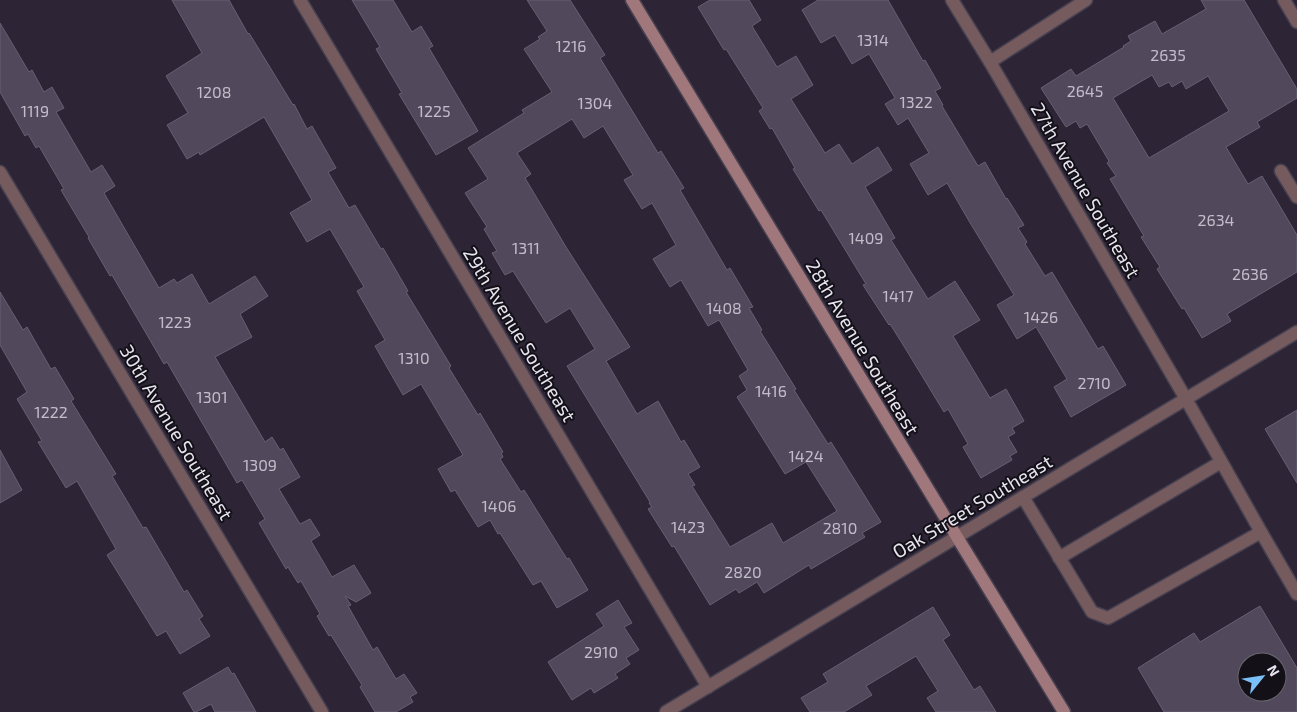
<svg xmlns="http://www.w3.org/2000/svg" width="1297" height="712" font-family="'Exo 2',sans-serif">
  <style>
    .building { fill: #51495b; stroke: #675f72; fill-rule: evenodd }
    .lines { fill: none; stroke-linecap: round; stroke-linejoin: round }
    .lane-casing { stroke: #474050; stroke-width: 15 }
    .street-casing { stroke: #474050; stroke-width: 15 }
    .secondary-casing { stroke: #474050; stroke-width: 15 }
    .lane { stroke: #755b5d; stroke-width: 12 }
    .street { stroke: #755b5d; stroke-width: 12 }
    .secondary { stroke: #a0777a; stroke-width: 12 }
    .labels { text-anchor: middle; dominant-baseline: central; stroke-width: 4; stroke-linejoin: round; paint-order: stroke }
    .number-label { font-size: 16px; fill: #c2bdca }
    .street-label { font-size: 19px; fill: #e8e4ef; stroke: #131018 }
  </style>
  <rect width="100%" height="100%" fill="#2d2536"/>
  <g class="building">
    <polygon points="172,0 229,0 248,34 249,33 293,105 294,104 307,129 312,126 336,168 328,172 349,208 355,205 381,249 383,248 408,291 406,292 451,366 449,368 478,415 480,413 503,452 501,453 503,457 500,459 521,492 524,490 567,559 569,558 588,590 557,608 541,581 533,585 500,533 498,534 490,520 478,527 455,490 451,492 438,469 463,455 421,384 403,395 375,346 385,340 357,291 364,287 330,229 307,242 290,213 312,200 264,117 200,155 199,152 187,159 167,125 188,113 166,76 202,53"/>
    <polygon points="352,0 393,0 412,32 421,26 433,46 429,48 478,131 436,155 399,94 402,93 376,49 380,47"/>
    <path d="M527,0h43l35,55 -5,3 58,95 3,-2 23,37 -4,2 47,80 3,-2 23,39 -4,1 13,22 -2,1 36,58 -2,1 34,54 3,-2 50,80 -19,11 3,4 -54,32 -2,-4 -45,28 -7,-11 -18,11 -3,-4 -26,16 -36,-59 -2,1 -24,-38 4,-2 -3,-4 1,-1 -83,-136 28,-17 -25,-41 -24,15 -33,-52 -8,4 -13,-22 5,-2 -13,-22 3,-2 -22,-34 23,-14 -20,-31 56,-35 -2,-3 30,-18 -28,-43 16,-10 -2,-2 9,-6zM572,119l12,19 19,-12 30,49 -9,5 18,29 10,-6 24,42 -23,14 17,28 11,-7 27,46 11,-6 29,50 -9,6 8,14 -10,7 48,77 21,-12 31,49 -54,32 -11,-20 -42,24 -38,-61 3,-1 -7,-11 12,-7 -16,-27 -3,2 -23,-41 -21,13 -31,-53 24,-14 -64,-100 -41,-69 6,-4 -14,-21z"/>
    <polygon points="710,0 749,0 761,20 752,26 777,67 796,56 813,85 791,99 825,153 839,144 852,164 878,147 892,170 865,187 895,238 891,240 928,299 955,281 980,320 953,336 990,398 1006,389 1024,421 1012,428 1015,433 1008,437 1017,452 1010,456 1012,460 981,478 963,447 968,444 948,409 944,412 902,343 890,324 889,325 863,285 866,284 821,210 819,211 793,169 795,168 772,128 770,129 759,111 763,108 726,49 724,50 698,7"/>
    <polygon points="818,0 888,0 923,61 925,60 941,88 935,91 943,105 942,106 978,166 985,162 1006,199 1007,198 1024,225 1018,228 1027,242 1025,244 1045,276 1052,272 1098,349 1103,346 1126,385 1071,417 1054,387 1067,379 1036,327 1017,339 997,305 1014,295 969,221 947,183 928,195 910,164 929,153 908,118 898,125 885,104 895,98 869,54 852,64 835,35 821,43 802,10"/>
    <path d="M1201,0h43l53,89v9l-40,24 3,5 -34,20 22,37 14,-8 35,59v37l-70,42 4,7 -29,17 -18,-30 -2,1 -25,-40 3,-2 -19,-30 3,-1 -34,-57 6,-3 -9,-13 2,-2 -22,-37 -7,4 -4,-7 -10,6 -25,-39 30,-19 5,7 48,-29 -1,-1 8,-5 -3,-5 27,-15 7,13 44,-25zM1152,75l7,12 10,-5 3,5 10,-6 4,8 22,-13 21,35 -80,47 -36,-60z"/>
    <polygon points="0,23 29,72 32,70 44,92 52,87 64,108 56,112 91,172 102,165 115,186 104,193 159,288 174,279 177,283 192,274 209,304 255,276 268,296 240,314 252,337 215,357 265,442 272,437 280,450 283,448 300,477 279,489 300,524 310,519 320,535 311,541 332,577 354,565 371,593 356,602 345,596 351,605 348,606 373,650 377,647 396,679 404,674 417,693 410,697 413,702 396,712 375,712 360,687 362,685 331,635 329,636 317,616 320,614 301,581 298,583 288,567 286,569 259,523 265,519 242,480 237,483 167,362 164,364 112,275 110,276 88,238 89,237 61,190 64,189 39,146 36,148 28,134 25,136 0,92"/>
    <polygon points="0,292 23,330 27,327 51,369 55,367 74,399 71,401 116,474 112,476 143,528 146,527 184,592 187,590 203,616 199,619 210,636 180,654 166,631 157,636 107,555 116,549 77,481 66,488 38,442 42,441 17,399 27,392 0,345"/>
    <polygon points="1297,410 1297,483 1265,429"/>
    <polygon points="0,450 22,490 0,503"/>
    <polygon points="618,600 632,623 624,627 639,650 626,658 630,664 615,674 618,678 594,693 591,688 572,700 548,662 604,626 596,614"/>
    <path d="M1260,606l37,62v44h-133l-26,-44 56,-35 6,9zM1247,662h30v30h-30z"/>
    <polygon points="933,607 950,635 943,640 974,690 980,686 996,712 936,712 927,698 938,691 916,656 866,686 872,695 844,712 810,712 801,698 828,682 823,674"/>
    <polygon points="228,667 232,674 234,673 256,712 215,712 211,704 196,712 194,712 183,693"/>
  </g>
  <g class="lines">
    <g class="lane-casing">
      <g id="lane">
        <polyline points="1284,0 1297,22"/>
        <polyline points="1281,171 1297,197"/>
        <polyline points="1023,497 1092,612 1108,618 1261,532 1186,399"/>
        <polyline points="1261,532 1297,594"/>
        <polyline points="1059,558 1221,462"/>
      </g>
    </g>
    <g class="street-casing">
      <g id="street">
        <polyline points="300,0 708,687"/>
        <polyline points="952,0 990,62 1186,399"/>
        <polyline points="990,62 1086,0"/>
        <polyline points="0,172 322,712"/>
        <polyline points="666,712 1297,332"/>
      </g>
    </g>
    <g class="secondary-casing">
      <polyline id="secondary" points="632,0 957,537 1064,712"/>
    </g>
    <use href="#lane" class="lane"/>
    <use href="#street" class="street"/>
    <use href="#secondary" class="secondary"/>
  </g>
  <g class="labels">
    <g class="number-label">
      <text x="873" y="39">1314</text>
      <text x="571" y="45">1216</text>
      <text x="1168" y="54">2635</text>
      <text x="1085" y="90">2645</text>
      <text x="214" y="91">1208</text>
      <text x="916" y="101">1322</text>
      <text x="595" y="102">1304</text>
      <text x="35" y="110">1119</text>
      <text x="434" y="110">1225</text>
      <text x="1216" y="219">2634</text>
      <text x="866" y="237">1409</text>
      <text x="526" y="247">1311</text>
      <text x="1250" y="273">2636</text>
      <text x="898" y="295">1417</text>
      <text x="724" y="307">1408</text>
      <text x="1041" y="316">1426</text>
      <text x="175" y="321">1223</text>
      <text x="414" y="357">1310</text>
      <text x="1094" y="382">2710</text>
      <text x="771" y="390">1416</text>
      <text x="212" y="396">1301</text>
      <text x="51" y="411">1222</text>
      <text x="806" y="455">1424</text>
      <text x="260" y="464">1309</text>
      <text x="499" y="505">1406</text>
      <text x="688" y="526">1423</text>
      <text x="840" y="527">2810</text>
      <text x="743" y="571">2820</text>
      <text x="601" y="651">2910</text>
    </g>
    <g class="street-label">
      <text transform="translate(1086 190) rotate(60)">27th Avenue Southeast</text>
      <text transform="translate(520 334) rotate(59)">29th Avenue Southeast</text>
      <text transform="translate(863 347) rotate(59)">28th Avenue Southeast</text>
      <text transform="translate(177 432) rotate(59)">30th Avenue Southeast</text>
      <text transform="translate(972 506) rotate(-31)">Oak Street Southeast</text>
    </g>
  </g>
  <g transform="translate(1262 677) rotate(60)"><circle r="24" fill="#131018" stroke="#68656e"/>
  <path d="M0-4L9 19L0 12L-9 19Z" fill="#7abff8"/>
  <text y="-8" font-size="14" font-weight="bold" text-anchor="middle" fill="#e8e4ef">N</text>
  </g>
</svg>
